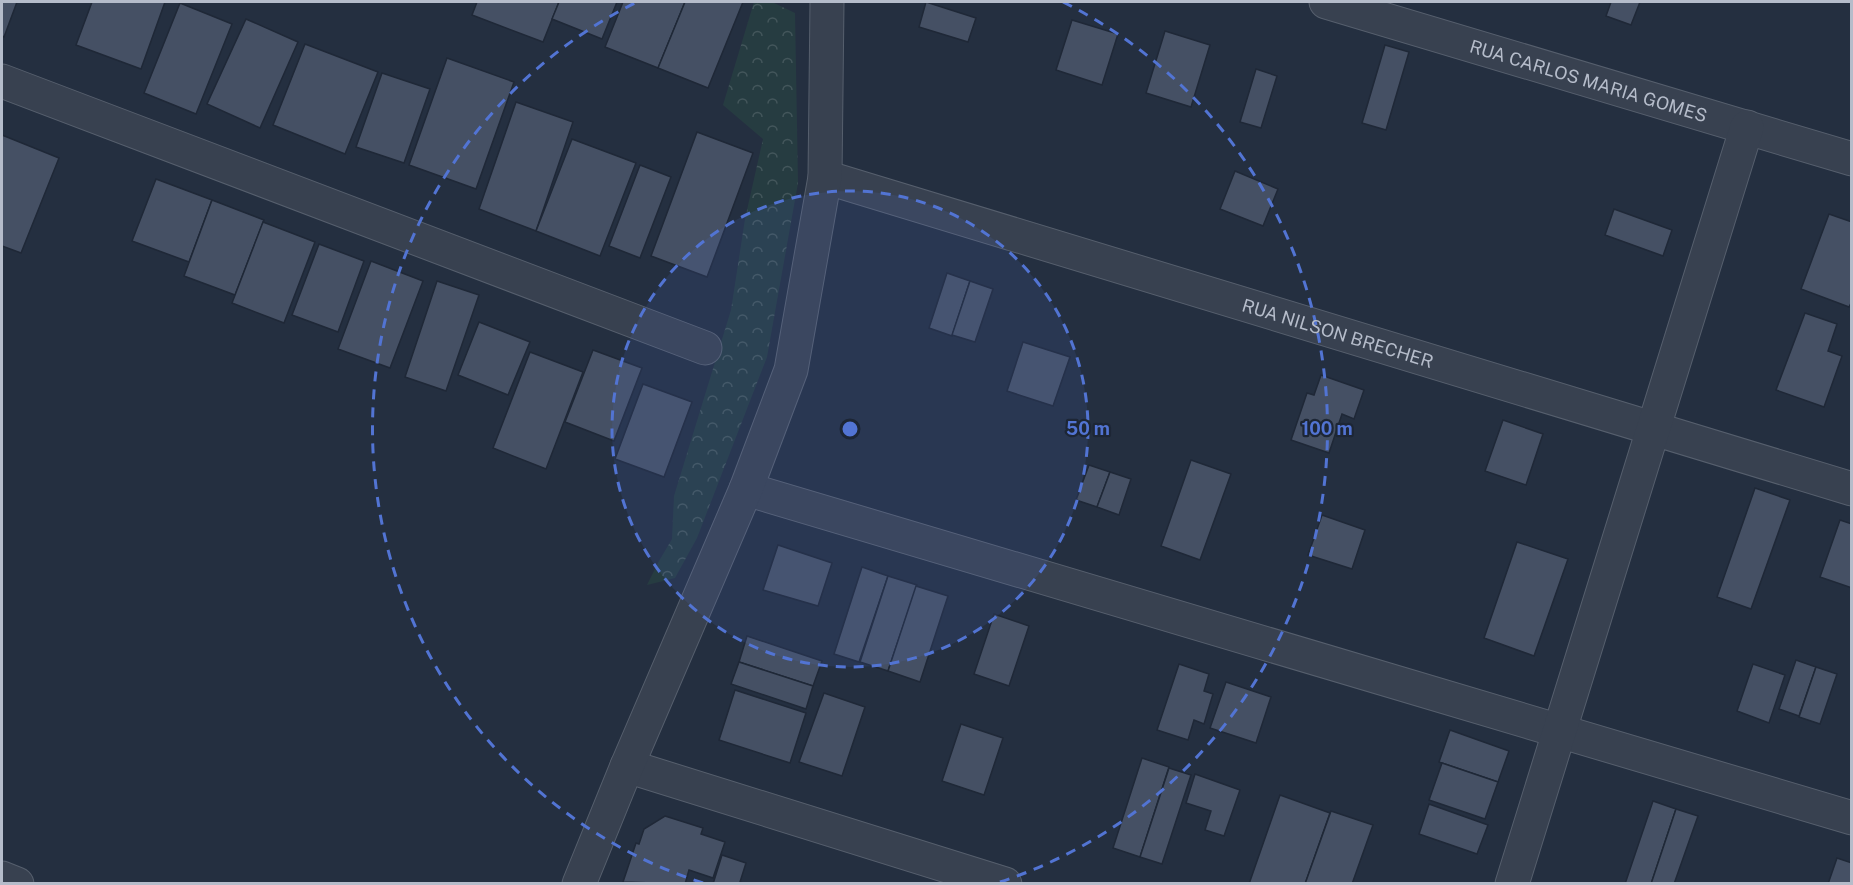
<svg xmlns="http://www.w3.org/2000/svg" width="1853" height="885" font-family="'Public Sans',sans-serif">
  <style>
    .forest { fill: url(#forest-crowns) }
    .building { fill: #455064; stroke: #1f2837; stroke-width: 1.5 }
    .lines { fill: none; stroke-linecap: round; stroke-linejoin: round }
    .minor-casing { stroke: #565f6d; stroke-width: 35 }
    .minor { stroke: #384150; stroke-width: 33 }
    .ring { fill: none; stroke: #5274d3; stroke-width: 3; stroke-dasharray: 10 8 }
    .labels { text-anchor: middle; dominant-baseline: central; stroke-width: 4.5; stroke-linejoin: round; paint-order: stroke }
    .street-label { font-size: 18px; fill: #b5bcca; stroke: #1d2635 }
    .centre { fill: #5274d3; stroke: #1d2635; stroke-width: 3 }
    .ring-label { font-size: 18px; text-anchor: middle; font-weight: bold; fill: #5274d3; stroke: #1d2635; stroke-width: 4.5; stroke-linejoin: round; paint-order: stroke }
  </style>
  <defs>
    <pattern id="forest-crowns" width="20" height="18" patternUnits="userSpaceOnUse" patternTransform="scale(1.5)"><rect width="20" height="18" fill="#263c41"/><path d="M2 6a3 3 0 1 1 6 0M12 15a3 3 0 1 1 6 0" fill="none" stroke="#43565b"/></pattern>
  </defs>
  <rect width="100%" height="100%" fill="#242f40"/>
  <polygon class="forest" points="754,2 772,2 795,13 798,183 767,357 697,538 675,578 647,585 659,561 672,539 674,496 731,310 745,219 763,139 723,105"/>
  <g class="building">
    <polygon points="2,2 17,2 4,37 2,36"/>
    <polygon points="92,2 165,2 141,69 76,45"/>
    <polygon points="477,2 559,2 543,42 472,15"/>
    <polygon points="559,2 617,2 602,39 552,19"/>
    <polygon points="623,2 685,2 658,68 605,47"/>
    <polygon points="685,2 743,2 708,88 658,68"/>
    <polygon points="926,2 976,18 968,42 919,27"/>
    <polygon points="1611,2 1640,2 1631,25 1606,16"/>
    <polygon points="180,3 232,24 196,114 144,93"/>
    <polygon points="246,19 298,42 260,128 207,104"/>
    <polygon points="1072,20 1118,34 1102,85 1056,70"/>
    <polygon points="1165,31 1210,45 1191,107 1146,93"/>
    <polygon points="305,44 378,72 345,154 273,125"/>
    <polygon points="1385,45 1409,52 1386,130 1362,123"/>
    <polygon points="447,58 514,82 476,189 409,165"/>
    <polygon points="1256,69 1277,76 1261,128 1240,122"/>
    <polygon points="382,73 430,89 404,163 356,147"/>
    <polygon points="516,102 573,122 536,231 479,209"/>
    <polygon points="697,132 753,153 707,277 651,256"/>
    <polygon points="2,135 59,158 21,253 2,246"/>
    <polygon points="572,139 636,163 600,256 536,231"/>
    <polygon points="640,165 671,177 640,258 609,246"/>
    <polygon points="1235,171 1278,189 1263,226 1220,209"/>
    <polygon points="156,179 212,200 189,262 132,241"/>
    <polygon points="212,200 264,220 235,295 184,276"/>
    <polygon points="1614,209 1672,230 1663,256 1605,235"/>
    <polygon points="1829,214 1852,222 1852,301 1849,307 1801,289"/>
    <polygon points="263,222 315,242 284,323 232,303"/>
    <polygon points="319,244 364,261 338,332 292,315"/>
    <polygon points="371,261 423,281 390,368 338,349"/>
    <polygon points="947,273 970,281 952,336 929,328"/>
    <polygon points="437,281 479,295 446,391 405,377"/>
    <polygon points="970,281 993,289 975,342 952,335"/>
    <polygon points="1805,313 1837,324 1828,351 1842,356 1824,407 1776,390"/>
    <polygon points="479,322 530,342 508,395 458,375"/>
    <polygon points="1023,342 1070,357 1053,406 1007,391"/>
    <polygon points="593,350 642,368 614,441 565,422"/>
    <polygon points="530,352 583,372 546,469 493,448"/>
    <polygon points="1321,375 1364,390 1354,419 1342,414 1329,453 1291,440 1307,393 1314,395"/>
    <polygon points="643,384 692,402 664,477 615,459"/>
    <polygon points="1503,420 1543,434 1526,485 1485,471"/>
    <polygon points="1191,460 1231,474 1200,560 1161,546"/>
    <polygon points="1089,465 1110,472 1097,507 1076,500"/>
    <polygon points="1110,472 1131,479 1119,515 1097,507"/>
    <polygon points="1755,488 1790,500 1751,609 1717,597"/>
    <polygon points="1322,515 1365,530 1352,569 1308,555"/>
    <polygon points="1840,520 1852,524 1852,588 1820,577"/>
    <polygon points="1517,542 1568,559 1534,656 1484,638"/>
    <polygon points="778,545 832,563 818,606 763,590"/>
    <polygon points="862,567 888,576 859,662 834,654"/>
    <polygon points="888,576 917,585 888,671 860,662"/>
    <polygon points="916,586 948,596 920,682 888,671"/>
    <polygon points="994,614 1029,626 1009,686 974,674"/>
    <polygon points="747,636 822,661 813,686 739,662"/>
    <polygon points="1796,660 1816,667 1799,716 1779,709"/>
    <polygon points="739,662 813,686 806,709 731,684"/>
    <polygon points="1179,664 1209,674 1204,691 1213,694 1204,724 1194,720 1188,740 1157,730"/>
    <polygon points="1753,664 1785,675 1769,723 1737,711"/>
    <polygon points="1816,667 1837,674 1820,724 1799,717"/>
    <polygon points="1226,682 1271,697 1256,743 1210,728"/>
    <polygon points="735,690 806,713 790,763 719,740"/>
    <polygon points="824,693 865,707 842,776 799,762"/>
    <polygon points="961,724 1003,738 984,795 942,781"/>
    <polygon points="1450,730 1509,751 1498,782 1439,762"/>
    <polygon points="1142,758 1169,767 1140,857 1113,848"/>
    <polygon points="1442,763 1498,782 1485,819 1429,800"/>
    <polygon points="1169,768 1191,775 1162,864 1140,857"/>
    <polygon points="1195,774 1240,790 1224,836 1205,830 1211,811 1186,803"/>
    <polygon points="1280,795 1330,813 1305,884 1249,884"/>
    <polygon points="1653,801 1676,809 1651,884 1625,884"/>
    <polygon points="1429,804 1488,825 1477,854 1419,834"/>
    <polygon points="1676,809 1698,816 1674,884 1651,884"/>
    <polygon points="1331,811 1373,825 1352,884 1305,884"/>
    <polygon points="665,816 703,828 701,834 725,842 713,878 689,870 685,884 623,882 636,843 639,844 644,829"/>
    <polygon points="722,855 746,863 740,882 746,884 713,884"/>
    <polygon points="1837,858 1852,863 1852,884 1828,884"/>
  </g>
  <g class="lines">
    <g class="minor-casing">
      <g id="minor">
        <path id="s1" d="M1326,2l526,157"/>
        <polyline points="2,81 705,348"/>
        <path id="s2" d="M825,177l1027,312"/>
        <polyline points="746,489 1852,818"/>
        <polyline points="627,766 1005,884"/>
        <polyline points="2,878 17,884"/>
        <polyline points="579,884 627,766 746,489 791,370 825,177 827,2"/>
        <polyline points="1512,884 1747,127"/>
      </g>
    </g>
    <use href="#minor" class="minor"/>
  </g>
  <circle cx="850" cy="429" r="238" fill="#5274d3" fill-opacity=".12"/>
  <g class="ring">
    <circle cx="850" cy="429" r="238"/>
    <path d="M703 883A477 477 0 0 1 637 2M1063 2A477 477 0 0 1 997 883"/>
  </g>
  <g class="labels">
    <g class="street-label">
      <text stroke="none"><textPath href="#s1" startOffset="274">RUA CARLOS MARIA GOMES</textPath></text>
      <text stroke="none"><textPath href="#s2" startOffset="536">RUA NILSON BRECHER</textPath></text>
    </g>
  </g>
  <circle cx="850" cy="429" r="9" class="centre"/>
  <g class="ring-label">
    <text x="1088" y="435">50 m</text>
    <text x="1327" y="435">100 m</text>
  </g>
  <rect width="1853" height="885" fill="none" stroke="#b5bcca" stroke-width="6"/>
</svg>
